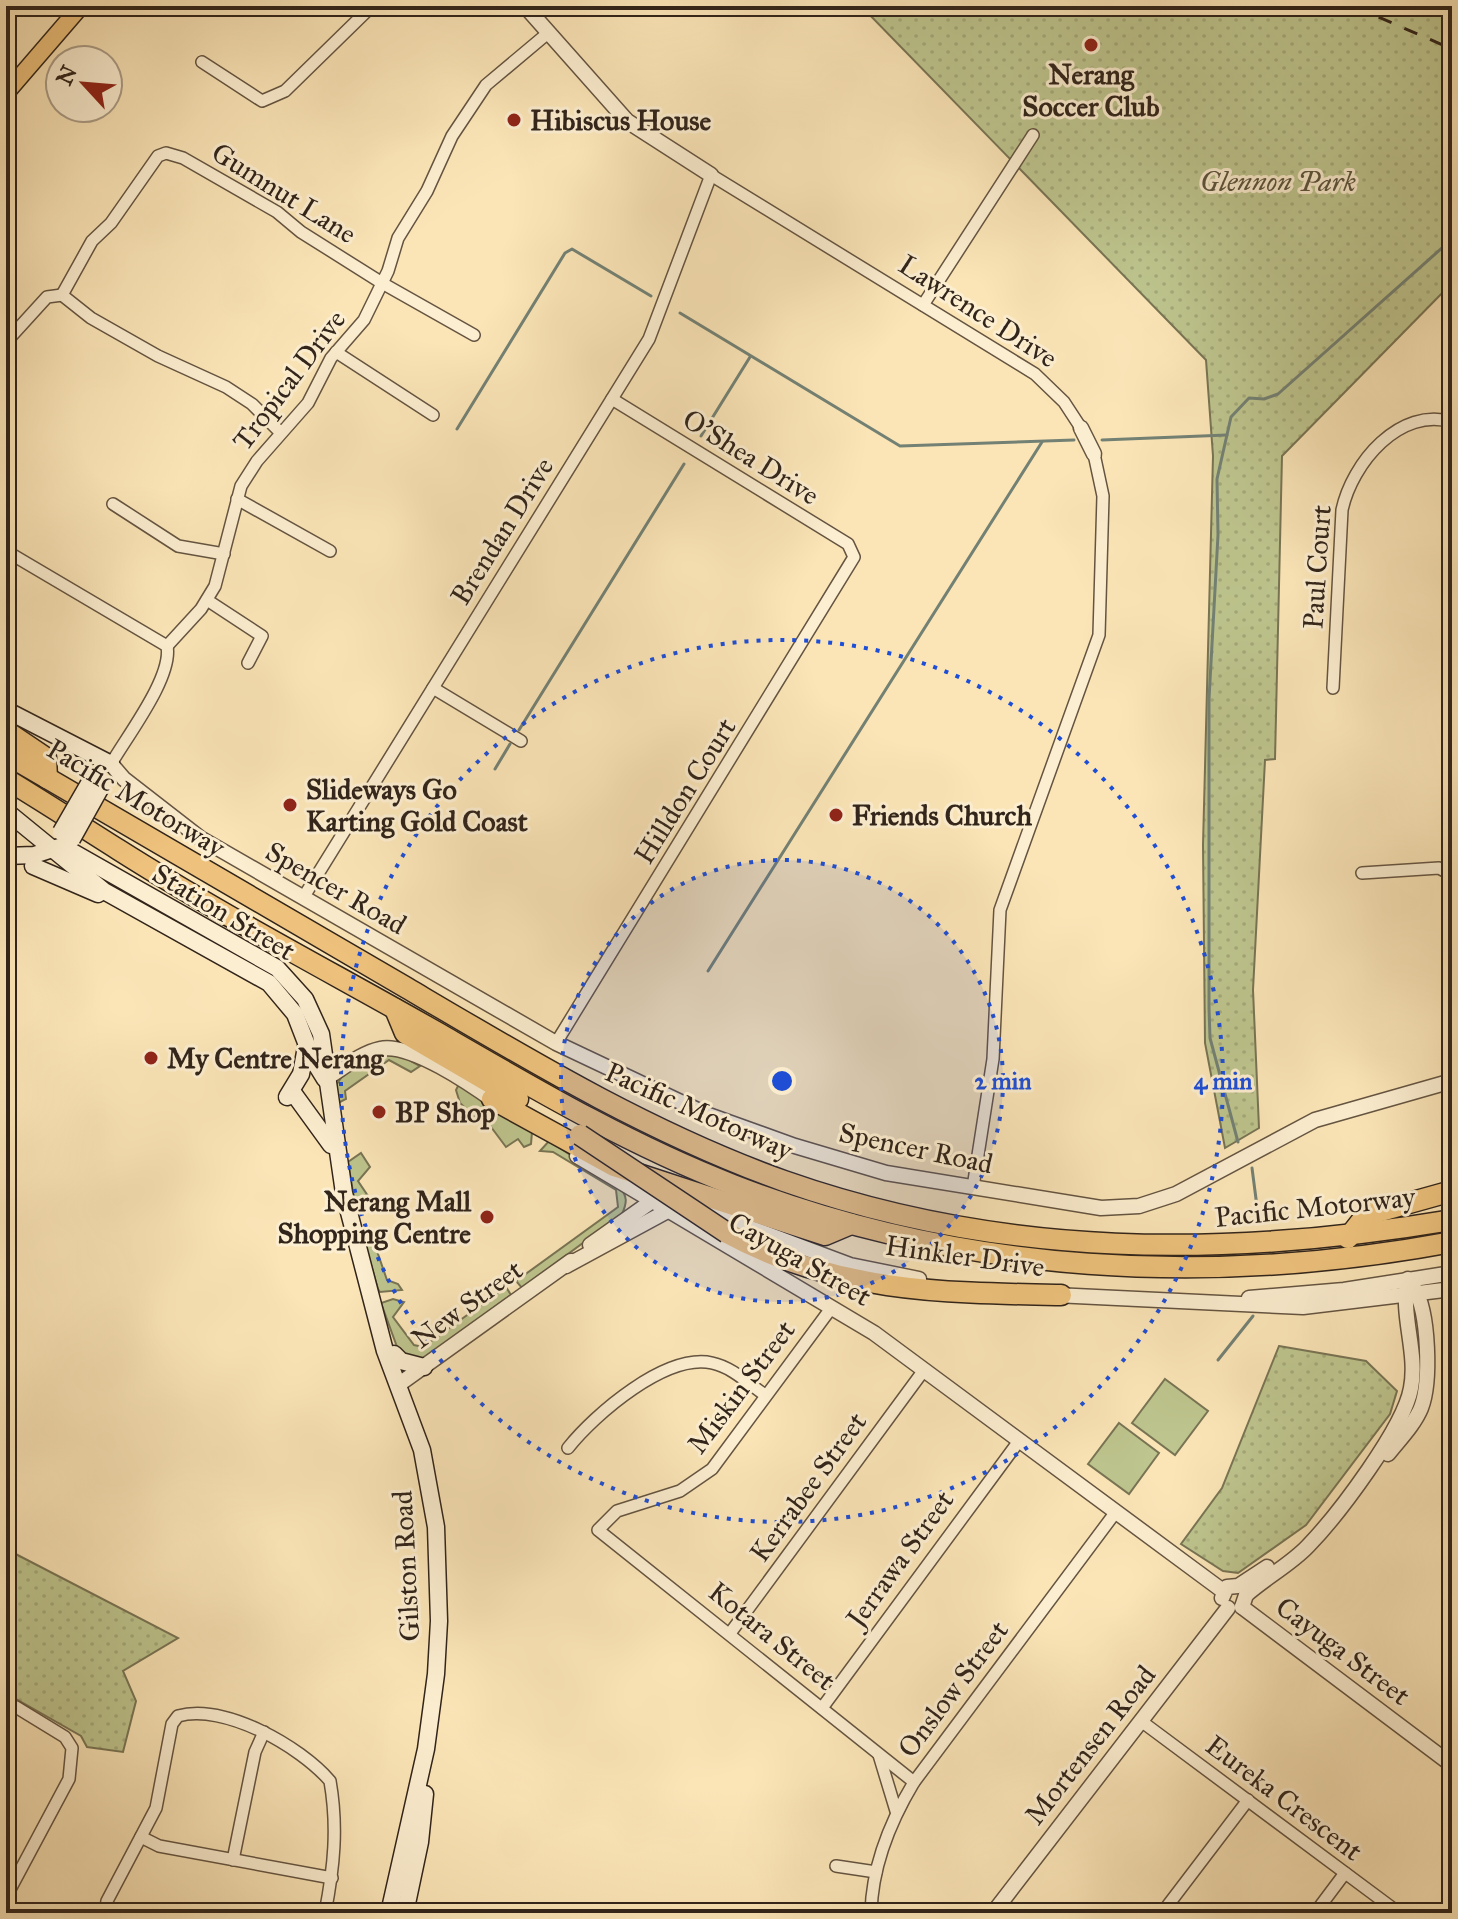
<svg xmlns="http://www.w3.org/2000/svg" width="1458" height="1919" font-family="'IM FELL Great Primer',serif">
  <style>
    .grass { fill: #bec58e; stroke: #787454; stroke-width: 2 }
    .park { fill: url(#park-dots); stroke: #787454; stroke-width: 2 }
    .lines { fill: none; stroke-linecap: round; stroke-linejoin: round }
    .stream { stroke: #738174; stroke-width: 3 }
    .minor-casing { stroke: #645441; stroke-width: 14 }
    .tertiary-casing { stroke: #645441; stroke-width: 17 }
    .secondary-casing { stroke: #31241a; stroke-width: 19 }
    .primary-casing { stroke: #31241a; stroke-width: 19 }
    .motorway-casing { stroke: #31241a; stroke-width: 23 }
    .minor { stroke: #fceed0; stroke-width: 11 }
    .tertiary { stroke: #fceed0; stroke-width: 14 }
    .secondary { stroke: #fceed0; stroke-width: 16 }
    .primary { stroke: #eec27c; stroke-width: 16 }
    .motorway { stroke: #eec27c; stroke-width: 20 }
    .rail { stroke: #31241a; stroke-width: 3; stroke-dasharray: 14 14; stroke-linecap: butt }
    .secondary-bridge-casing { stroke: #31241a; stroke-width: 19; stroke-linecap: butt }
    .motorway-bridge-casing { stroke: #31241a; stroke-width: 23; stroke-linecap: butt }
    .secondary-bridge { stroke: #fceed0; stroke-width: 16 }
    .motorway-bridge { stroke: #eec27c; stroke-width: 20 }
    .ring { fill: none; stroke: #1d4ed8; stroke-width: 4; stroke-dasharray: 4 8 }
    .poi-dot { fill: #8f2418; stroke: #fceed0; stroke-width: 3 }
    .labels { text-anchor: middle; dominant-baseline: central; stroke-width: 6; stroke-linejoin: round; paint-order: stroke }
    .poi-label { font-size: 28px; font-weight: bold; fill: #31241a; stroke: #fceed0; text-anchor: start }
    .park-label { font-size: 28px; font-style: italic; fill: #5b543d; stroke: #fceed0 }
    .street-label { font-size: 28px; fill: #31241a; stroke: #fceed0 }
    .centre { fill: #1d4ed8; stroke: #fceed0; stroke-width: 4 }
    .ring-label { font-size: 24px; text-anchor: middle; font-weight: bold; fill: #1d4ed8; stroke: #fceed0; stroke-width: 6; stroke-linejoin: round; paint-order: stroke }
  </style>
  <defs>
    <pattern id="park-dots" width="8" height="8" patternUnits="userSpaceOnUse" patternTransform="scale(2)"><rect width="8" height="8" fill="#bec58e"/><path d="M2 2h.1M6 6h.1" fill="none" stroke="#a4a97a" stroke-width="1.8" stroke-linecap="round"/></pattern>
  </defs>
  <rect width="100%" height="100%" fill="#fbe5b7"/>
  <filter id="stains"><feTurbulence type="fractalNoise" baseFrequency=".0025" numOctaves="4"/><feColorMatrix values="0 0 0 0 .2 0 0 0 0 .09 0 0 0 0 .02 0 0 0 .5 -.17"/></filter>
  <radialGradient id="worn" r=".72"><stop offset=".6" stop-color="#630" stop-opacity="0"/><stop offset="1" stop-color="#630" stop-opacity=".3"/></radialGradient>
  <g class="grass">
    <path d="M385,1054l15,1 20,11 -9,6 -22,-12 -44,31 1,8 -8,4 -4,-12c7,-22 30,-31 51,-37z"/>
    <polygon points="459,1084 532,1132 531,1144 524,1147 518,1139 506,1147 482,1115 477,1119 460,1103 456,1090"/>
    <path d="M549,1141l70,46c9,9 8,16 3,27l-100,74 -6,-7 102,-74 -2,-17 -63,-38 -13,-1z"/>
    <polygon points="361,1153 370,1167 358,1181 368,1196 362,1203 354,1198 348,1162"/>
    <polygon points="369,1228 387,1280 398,1284 402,1290 380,1292 378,1289 361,1230"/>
    <polygon points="506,1287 511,1295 426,1357 419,1360 400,1355 381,1303 393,1299 404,1302 393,1317 414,1345 423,1347"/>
    <polygon points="1165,1379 1208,1411 1175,1455 1132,1423"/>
    <polygon points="1119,1423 1159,1453 1129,1494 1088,1464"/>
  </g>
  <g class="park">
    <polygon points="861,6 1452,6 1452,283 1282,456 1275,759 1265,760 1253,990 1259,1128 1225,1148 1205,1043 1203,845 1213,456 1206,360"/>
    <polygon points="1279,1346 1366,1361 1397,1391 1390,1414 1306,1525 1238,1573 1223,1571 1181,1544 1222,1488"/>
    <polygon points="6,1549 178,1638 123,1671 136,1701 123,1752 87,1747 81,1736 9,1695"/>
  </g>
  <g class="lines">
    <g class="stream">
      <polyline points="680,313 900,446 1074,440"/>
      <polyline points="457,429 565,253 572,249 651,296"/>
      <polyline points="701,436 750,357"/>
      <polyline points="1102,440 1227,435"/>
      <polyline points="519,730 684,464"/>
      <polyline points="495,769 510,744"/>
      <polyline points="708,971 1042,442"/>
      <polyline points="1238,1142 1210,1038 1209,1008 1209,699 1218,535 1217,479 1231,417 1249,398 1264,399 1278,394 1452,239"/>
      <polyline points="1252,1168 1259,1222"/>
      <polyline points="1218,1360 1253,1316"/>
    </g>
    <g class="minor-casing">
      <g id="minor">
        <polyline points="202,62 262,101 285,91 372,6"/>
        <polyline points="62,295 92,241 111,223 158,156 166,153 183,158 277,212 301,232 382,283 474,335"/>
        <polyline points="62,295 91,318 158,356 226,387 252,404 280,432"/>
        <polyline points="923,305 1033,135"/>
        <polyline points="6,342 47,297 62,295"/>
        <polyline points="336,352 433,415"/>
        <polyline points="237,499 330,551"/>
        <polyline points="113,504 178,546 224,554"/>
        <polyline points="6,551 167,646"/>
        <polyline points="207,600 262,636 248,663"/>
        <polyline points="167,646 201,609 215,586 241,486 257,461 308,403 331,358 364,320 388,271 398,238 427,191 452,136 486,85 548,33"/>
        <polyline points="433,688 521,741"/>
        <path d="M1333,688l9,-178c10,-47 58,-104 110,-88"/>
        <path d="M111,764c16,-28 62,-87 56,-118"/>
        <polyline points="1362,873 1439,868 1452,875"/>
        <polyline points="303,898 649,339 711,175 1035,374 1064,402 1081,428"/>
        <polyline points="556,1043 854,557 848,544 612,399"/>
        <polyline points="973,1187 993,1059 1000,910 1099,635 1103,496 1094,454"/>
        <polyline points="832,1307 712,1469 680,1491 617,1511 598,1530 914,1782"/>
        <path d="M568,1448c27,-34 98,-95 144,-85 20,4 37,21 53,32"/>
        <polyline points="731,1632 924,1370"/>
        <polyline points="6,1705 16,1707 65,1737 72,1748 69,1779 6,1897"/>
        <polyline points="822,1708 1019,1441"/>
        <polyline points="1141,1721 1399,1913"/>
        <polyline points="879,1755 896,1811"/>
        <polyline points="141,1837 159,1846 332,1878"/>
        <polyline points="233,1860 255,1752 264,1732"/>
        <polyline points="836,1866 876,1872"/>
        <path d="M105,1913l2,-12 49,-93 16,-84 6,-8c46,-13 122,30 152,65 8,46 4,86 -5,132"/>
        <path d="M871,1913c1,-48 19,-91 43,-131l201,-269"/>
        <polyline points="1162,1913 1248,1800"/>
        <polyline points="1315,1913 1345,1873"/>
      </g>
    </g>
    <g class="tertiary-casing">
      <g id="tertiary">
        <polyline points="525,6 627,121 711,175"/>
        <polyline points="1081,428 1094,454"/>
        <polyline points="111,764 124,779 200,838 556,1043 706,1114 795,1146 886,1173 1101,1208 1139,1206 1176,1194 1315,1120 1452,1081"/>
        <path d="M325,1079c17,-10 36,-26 55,-30 30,-7 92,36 117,54"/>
        <polyline points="577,1156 874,1333 1223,1591"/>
        <polyline points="703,1210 850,1265 919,1279"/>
        <polyline points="590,1245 655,1199"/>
        <polyline points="566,1266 671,1209"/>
        <polyline points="1055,1295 1303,1307 1452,1289"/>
        <polyline points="1249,1298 1344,1290 1452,1273"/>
        <polyline points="398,1385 571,1261"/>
        <path d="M1388,1454c11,-14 26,-29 33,-46 10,-26 8,-96 -7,-120"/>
        <polyline points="1222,1598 1227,1587 1238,1586 1267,1567"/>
        <path d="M1242,1607l4,-12c20,-18 44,-30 62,-49 30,-31 96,-118 103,-158 7,-36 -11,-73 -3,-109"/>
        <polyline points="1242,1607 1452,1765"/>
        <polyline points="993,1913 1228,1608"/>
      </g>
    </g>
    <g class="secondary-casing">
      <g id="secondary">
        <polyline points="6,710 111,764"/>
        <polyline points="6,811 104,891 269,983 295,1014 312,1058 325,1079"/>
        <polyline points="6,856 34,855 62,846 277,968 305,999 321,1034 344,1193 385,1351 422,1450 436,1527 439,1621 436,1674 426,1749 389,1913"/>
        <polyline points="33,866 98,894"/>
        <polyline points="294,1094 331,1145"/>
        <polyline points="287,1097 301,1074 306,1047"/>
        <polyline points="394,1354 401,1361 424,1367"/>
        <polyline points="405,1913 420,1842 425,1794"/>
      </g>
    </g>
    <g class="primary-casing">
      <polyline id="primary" points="6,93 81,6"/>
    </g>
    <g class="motorway-casing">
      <g id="motorway">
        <polyline points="6,731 46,758 47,778"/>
        <path d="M6,754c134,77 267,156 401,234 122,72 243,145 377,193 219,77 442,77 668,39"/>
        <path d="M6,779c38,23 75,47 113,71 104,66 214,123 321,184 95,55 190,111 293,151 230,89 478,102 719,57"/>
        <polyline points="395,1009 405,1033 518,1099"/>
        <polyline points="492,1099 614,1166 825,1235 851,1224"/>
        <path d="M727,1233c108,59 215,60 334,62"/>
        <polyline points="1348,1238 1366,1215 1452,1191"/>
      </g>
    </g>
    <use href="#minor" class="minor"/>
    <use href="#tertiary" class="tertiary"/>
    <use href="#secondary" class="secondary"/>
    <use href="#primary" class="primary"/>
    <use href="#motorway" class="motorway"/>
    <polyline class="rail" points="1353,6 1452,49"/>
    <g class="secondary-bridge-casing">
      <g id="secondary-bridge">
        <polyline points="61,832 91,780"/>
        <polyline points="72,839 101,787"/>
      </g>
    </g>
    <g class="motorway-bridge-casing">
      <polyline id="motorway-bridge" points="580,1135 727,1233"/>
    </g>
    <use href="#secondary-bridge" class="secondary-bridge"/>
    <use href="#motorway-bridge" class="motorway-bridge"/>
  </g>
  <circle cx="782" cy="1081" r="221" fill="#1d4ed8" fill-opacity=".12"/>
  <g class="ring">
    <circle cx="782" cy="1081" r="221"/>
    <circle cx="782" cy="1081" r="441"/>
  </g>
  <g class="poi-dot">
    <circle cx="1091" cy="45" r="8"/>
    <circle cx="514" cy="120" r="8"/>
    <circle cx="290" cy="805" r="8"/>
    <circle cx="836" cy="815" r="8"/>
    <circle cx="151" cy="1058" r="8"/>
    <circle cx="379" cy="1112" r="8"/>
    <circle cx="487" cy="1217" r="8"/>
  </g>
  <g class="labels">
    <g class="poi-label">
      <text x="1091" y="74" text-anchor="middle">Nerang<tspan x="1091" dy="32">Soccer Club</tspan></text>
      <text x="530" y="120">Hibiscus House</text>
      <text x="306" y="789">Slideways Go<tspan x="306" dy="32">Karting Gold Coast</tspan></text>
      <text x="852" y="815">Friends Church</text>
      <text x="167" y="1058">My Centre Nerang</text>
      <text x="395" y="1112">BP Shop</text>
      <text x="471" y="1201" text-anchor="end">Nerang Mall<tspan x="471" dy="32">Shopping Centre</tspan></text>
    </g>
    <g class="park-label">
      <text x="1278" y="181">Glennon Park</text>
    </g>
    <g class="street-label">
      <text transform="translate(284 193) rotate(32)">Gumnut Lane</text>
      <text transform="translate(978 311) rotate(33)">Lawrence Drive</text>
      <text transform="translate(289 380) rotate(-53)">Tropical Drive</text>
      <text transform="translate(751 457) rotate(32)">O'Shea Drive</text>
      <text transform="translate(502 531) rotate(-58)">Brendan Drive</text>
      <text transform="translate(1317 567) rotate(-86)">Paul Court</text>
      <text transform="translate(685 791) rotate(-58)">Hilldon Court</text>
      <text transform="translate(136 798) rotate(31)">Pacific Motorway</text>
      <text transform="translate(336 888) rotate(30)">Spencer Road</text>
      <text transform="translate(224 912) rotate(31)">Station Street</text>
      <text transform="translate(699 1111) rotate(24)">Pacific Motorway</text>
      <text transform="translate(916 1148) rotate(12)">Spencer Road</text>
      <text transform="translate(1315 1207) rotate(-6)">Pacific Motorway</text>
      <text transform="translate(965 1256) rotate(8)">Hinkler Drive</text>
      <text transform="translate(800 1259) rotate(30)">Cayuga Street</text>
      <text transform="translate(467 1304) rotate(-36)">New Street</text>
      <text transform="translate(741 1387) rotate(-53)">Miskin Street</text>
      <text transform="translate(808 1487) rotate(-54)">Kerrabee Street</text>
      <text transform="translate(900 1559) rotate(-54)">Jerrawa Street</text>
      <text transform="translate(406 1566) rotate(-93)">Gilston Road</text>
      <text transform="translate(772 1636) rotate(39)">Kotara Street</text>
      <text transform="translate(1343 1651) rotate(37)">Cayuga Street</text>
      <text transform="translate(953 1689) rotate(-53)">Onslow Street</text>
      <text transform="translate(1090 1745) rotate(-52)">Mortensen Road</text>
      <text transform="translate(1284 1798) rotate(37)">Eureka Crescent</text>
    </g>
  </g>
  <circle cx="782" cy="1081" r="12" class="centre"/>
  <g class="ring-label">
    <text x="1003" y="1089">2 min</text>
    <text x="1223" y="1089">4 min</text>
  </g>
  <rect width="1458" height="1919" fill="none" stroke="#fbe5b7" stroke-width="32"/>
  <rect x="8" y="8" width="1442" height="1903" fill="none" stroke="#31241a" stroke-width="4"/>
  <rect x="16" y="16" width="1426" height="1887" fill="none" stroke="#31241a" stroke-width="2"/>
  <g transform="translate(84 84) rotate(296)"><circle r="38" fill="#fceed0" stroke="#ab9d87" stroke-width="2"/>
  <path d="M0-6L14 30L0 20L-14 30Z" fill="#8f2418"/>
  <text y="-12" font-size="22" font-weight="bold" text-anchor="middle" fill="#31241a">N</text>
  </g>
  <rect width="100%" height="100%" filter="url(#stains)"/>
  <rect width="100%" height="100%" fill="url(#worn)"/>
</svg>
